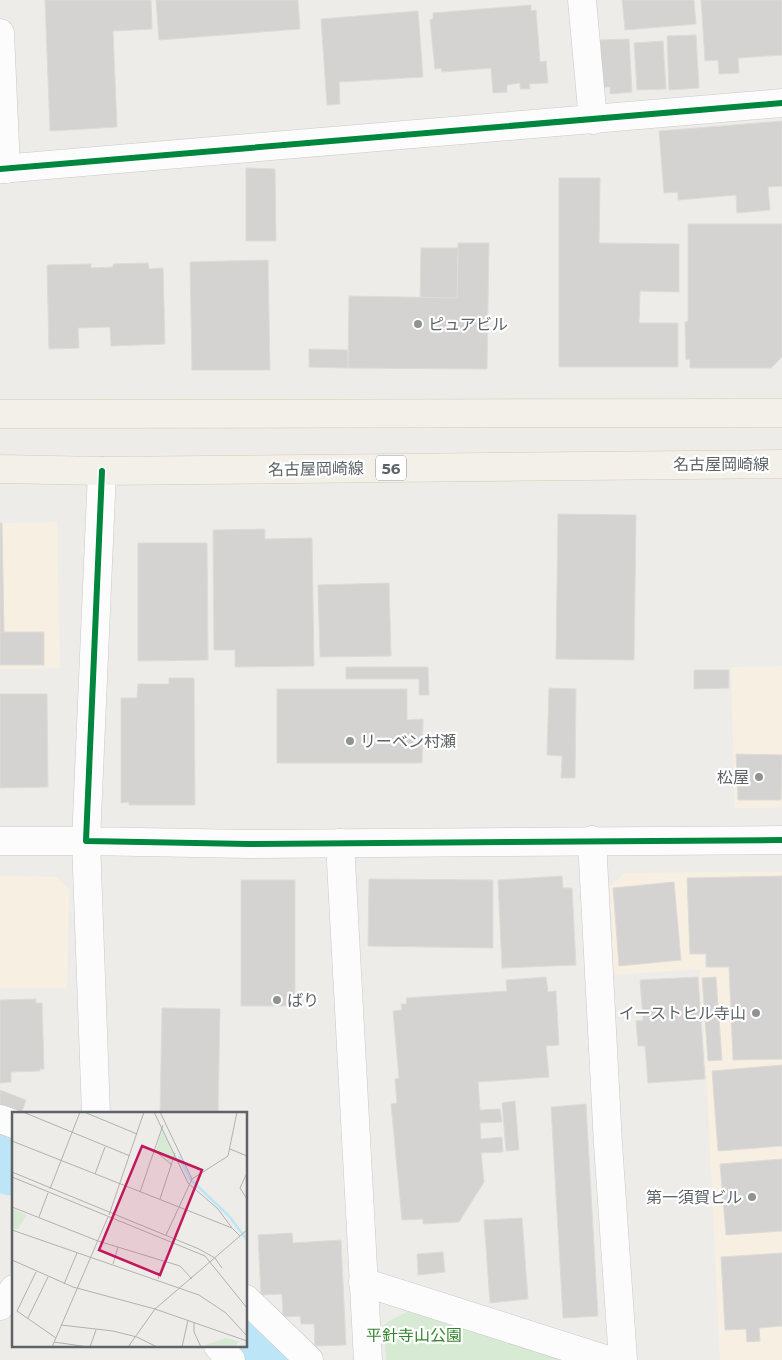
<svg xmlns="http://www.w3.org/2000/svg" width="782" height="1360" font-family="Montserrat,'Noto Sans JP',sans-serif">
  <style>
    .commercial { fill: #f7f0e2 }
    .green { fill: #d7ead3 }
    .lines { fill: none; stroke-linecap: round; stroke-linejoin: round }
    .river { stroke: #bce5f8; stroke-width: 68 }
    .building { fill: #d5d3d1; stroke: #dedbd7 }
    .minor-casing { stroke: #c9c9ca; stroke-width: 29 }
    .primary-casing { stroke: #d7cab5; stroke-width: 29 }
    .minor { stroke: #fcfcfc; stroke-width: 28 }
    .primary { stroke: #f3f0e9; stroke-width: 28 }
    .cycleway-casing { stroke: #fff; stroke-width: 9 }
    .cycleway { stroke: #00873e; stroke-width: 6 }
    .poi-dot { fill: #909394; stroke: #fff; stroke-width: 2 }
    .labels { text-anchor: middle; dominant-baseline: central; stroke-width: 4.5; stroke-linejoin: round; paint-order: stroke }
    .shield { fill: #fff; stroke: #8e9295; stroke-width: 1 }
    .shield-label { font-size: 15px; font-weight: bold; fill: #5d6367 }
    .poi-label { font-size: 16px; fill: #5d6367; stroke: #fff; text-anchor: start }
    .street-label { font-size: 16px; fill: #5d6367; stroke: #fff }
    .park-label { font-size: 16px; fill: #34842f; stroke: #fff }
    .inset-river { fill: none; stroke: #bce5f8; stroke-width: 2.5 }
    .inset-road { fill: none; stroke: #b0b1b1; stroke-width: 1 }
    .view { fill: #c2185b; fill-opacity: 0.15; stroke: #c2185b; stroke-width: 2.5 }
    .inset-edge { fill: none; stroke: #5d6367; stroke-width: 2.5 }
  </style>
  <rect width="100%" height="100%" fill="#eeece9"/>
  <g class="commercial">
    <polygon points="57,522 60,668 0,669 0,523"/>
    <polygon points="782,666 782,807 735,808 731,667"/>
    <polygon points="782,872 782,1360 720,1360 707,1085 700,969 614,975 610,886 625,873"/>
    <polygon points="0,876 56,877 69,889 67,988 0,988"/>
  </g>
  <polygon class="green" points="412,1309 571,1360 386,1360 384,1324"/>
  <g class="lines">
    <g class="river">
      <polyline points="0,1156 14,1162"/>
      <polyline points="246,1339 266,1360"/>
    </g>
  </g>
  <g class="building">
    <polygon points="45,0 151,0 152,29 113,31 117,127 50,131"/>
    <polygon points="156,0 298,0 300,29 159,40"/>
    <polygon points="622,0 694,0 696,24 625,30"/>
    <polygon points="701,0 782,0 782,55 738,58 739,73 719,74 718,60 705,61"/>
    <polygon points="531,5 531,11 536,10 540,62 546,61 548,83 529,84 530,89 520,89 520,83 507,85 507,92 493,93 491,68 442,72 441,68 435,69 430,20 433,19 433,13"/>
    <polygon points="418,11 423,77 339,82 340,104 327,105 321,19"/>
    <polygon points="696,35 699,88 669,90 667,36"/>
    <polygon points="629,39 632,92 610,94 610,87 602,87 600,40"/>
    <polygon points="663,41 666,89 637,90 634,43"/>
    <polygon points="782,121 782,186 768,187 770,210 737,213 736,195 678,200 678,192 664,193 659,131"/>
    <polygon points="246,168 275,169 276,241 246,241"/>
    <polygon points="559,178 600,178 599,243 679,244 679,292 640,291 639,323 678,323 678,367 559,367"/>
    <polygon points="688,224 782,224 782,357 771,368 690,368 690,359 686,360 685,322 688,321"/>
    <polygon points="458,243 489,243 487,369 348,368 349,296 457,298"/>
    <polygon points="421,248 458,248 457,298 420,297"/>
    <polygon points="268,260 270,370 192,370 190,262"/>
    <polygon points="148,263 149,269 163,268 165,344 111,346 110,327 78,328 79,348 49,349 47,265 91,264 91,268 113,267 113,264"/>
    <polygon points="309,349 348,350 348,368 309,367"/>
    <polygon points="558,514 636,515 634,660 556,659"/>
    <polygon points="0,523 2,523 4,632 0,632"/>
    <polygon points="265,529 265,539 312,538 314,666 235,667 235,650 214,650 213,530"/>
    <polygon points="138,543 207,543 208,660 138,661"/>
    <polygon points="389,583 391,656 320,657 318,585"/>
    <rect x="0" y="632" width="44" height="33"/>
    <polygon points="346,667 428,667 429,695 419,695 419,679 346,679"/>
    <polygon points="694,670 729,670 729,688 694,689"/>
    <polygon points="169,678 194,678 195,805 129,805 129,802 121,803 121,698 137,698 138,684 169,684"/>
    <polygon points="549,688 576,689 575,778 561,778 562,756 547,755"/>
    <polygon points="277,689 407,689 407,720 423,719 422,763 277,763"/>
    <polygon points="0,694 47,694 48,787 0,788"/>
    <polygon points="736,754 782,755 781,800 738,800"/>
    <polygon points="562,876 563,888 572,888 576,965 502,968 498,880"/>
    <polygon points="782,876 782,1059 733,1060 729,967 706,967 706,954 690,954 687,878"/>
    <polygon points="369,879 493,880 493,948 368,946"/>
    <rect x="241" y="880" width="54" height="126"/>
    <polygon points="674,882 681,960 619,966 613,888"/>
    <polygon points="546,977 548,992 556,991 559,1045 546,1046 549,1077 478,1082 480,1110 500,1109 502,1122 480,1123 481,1139 502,1137 503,1152 481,1153 484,1182 459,1222 423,1224 423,1219 402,1220 391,1104 397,1103 395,1079 399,1078 393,1011 402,1010 401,1004 407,1004 406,998 507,991 506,980"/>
    <polygon points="698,977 705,1079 648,1083 645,1046 638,1046 636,1021 643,1020 640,980"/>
    <polygon points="716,977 722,1060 708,1061 702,978"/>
    <polygon points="36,999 36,1003 42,1003 44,1069 40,1069 40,1071 11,1072 11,1082 0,1083 0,1000"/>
    <polygon points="162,1008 220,1009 218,1114 160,1114"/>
    <polygon points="782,1065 782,1146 718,1151 712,1071"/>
    <polygon points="0,1090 26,1100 21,1114 0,1106"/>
    <polygon points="515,1101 519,1150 506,1151 502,1103"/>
    <polygon points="586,1104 598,1316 563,1318 551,1107"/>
    <polygon points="782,1159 782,1231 726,1235 720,1164"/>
    <polygon points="522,1218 528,1299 490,1303 484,1220"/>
    <polygon points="292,1233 293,1243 341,1240 346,1345 315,1346 314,1324 301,1324 300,1316 283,1317 282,1294 261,1295 258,1235"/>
    <polygon points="443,1252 445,1272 418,1275 417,1254"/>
    <polygon points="782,1253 782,1326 759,1328 760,1341 747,1342 746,1329 725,1330 721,1257"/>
  </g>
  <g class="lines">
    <g class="minor-casing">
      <g id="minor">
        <polyline points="582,0 593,120"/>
        <polyline points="0,33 6,169"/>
        <polyline points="0,169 782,103"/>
        <polyline points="102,471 86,841 249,844 782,840"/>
        <polyline points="592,840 608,1144 623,1360"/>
        <polyline points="0,841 86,841 96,1114"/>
        <polyline points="340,843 368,1360"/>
        <polyline points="0,1119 14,1124"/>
        <polyline points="363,1282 608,1360"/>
        <polyline points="246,1299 309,1360"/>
        <polyline points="0,1306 14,1289"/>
        <polyline points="218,1346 231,1360"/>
      </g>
    </g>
    <g class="primary-casing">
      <g id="primary">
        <polyline points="0,414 782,413"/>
        <polyline points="0,469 102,471 782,464"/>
      </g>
    </g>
    <use href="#minor" class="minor"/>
    <use href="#primary" class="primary"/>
    <g class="cycleway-casing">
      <g id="cycleway">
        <polyline points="0,169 782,103"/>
        <polyline points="102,471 86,841 249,844 782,840"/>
      </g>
    </g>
    <use href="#cycleway" class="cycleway"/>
  </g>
  <g class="poi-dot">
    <circle cx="418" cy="324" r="5"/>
    <circle cx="350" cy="741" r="5"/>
    <circle cx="759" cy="777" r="5"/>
    <circle cx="277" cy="1000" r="5"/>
    <circle cx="756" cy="1013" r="5"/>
    <circle cx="752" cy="1197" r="5"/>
  </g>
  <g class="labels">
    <rect class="shield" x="376" y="455.5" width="30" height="25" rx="4"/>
    <g class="shield-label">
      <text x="391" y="468">56</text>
    </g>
    <g class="poi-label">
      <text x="428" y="324">ピュアビル</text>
      <text x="360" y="741">リーベン村瀬</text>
      <text x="749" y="777" text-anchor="end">松屋</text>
      <text x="287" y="1000">ばり</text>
      <text x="746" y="1013" text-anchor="end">イーストヒル寺山</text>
      <text x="742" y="1197" text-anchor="end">第一須賀ビル</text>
    </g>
    <g class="street-label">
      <text x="721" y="464">名古屋岡崎線</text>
      <text transform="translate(316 469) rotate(-1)">名古屋岡崎線</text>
    </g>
    <g class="park-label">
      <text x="414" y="1335">平針寺山公園</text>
    </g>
  </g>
  <g transform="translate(12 1112)">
    <rect width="235" height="235" fill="#eeece9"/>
    <path d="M150,18l12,23 -3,8 -15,-10zM0,96l14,7 -8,14h-6zM214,226l13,3 -4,6h-35z" fill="#d7ead3"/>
    <path class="inset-river" d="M167,44l10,22 40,38 18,24"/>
    <path class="inset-road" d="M11,0l107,44M72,0l53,22M142,0l34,71 30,26 14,19M148,0l32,67M225,0l-9,44 -36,23 -13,28 53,21 8,8M0,29l167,66 -13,28M218,37l17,7M142,38l18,15M0,60l187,77 16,9 7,10M235,61l-7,15 7,11M83,62l10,-27M0,65l193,79 42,52M38,77l30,-77M128,80l23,-67M148,87l15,-46M0,95l86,34 82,25 12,13M97,103l35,-103M27,105l9,-24M0,118l187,65 27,18 21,23M0,148l61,27 82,22 92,-79M101,152l5,-17M24,160l-19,39 39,27M146,167l6,-18M52,172l13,-31M16,206l20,-41M182,210v10l7,15M49,213l52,6 24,6 20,10M42,230l34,5M40,235l56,-130M78,235l6,-17M116,235l27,-38 92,32M170,235l6,-27"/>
    <path class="view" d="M130,34l60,24 -42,105 -61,-25z"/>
    <rect width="235" height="235" class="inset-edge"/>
  </g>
</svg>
